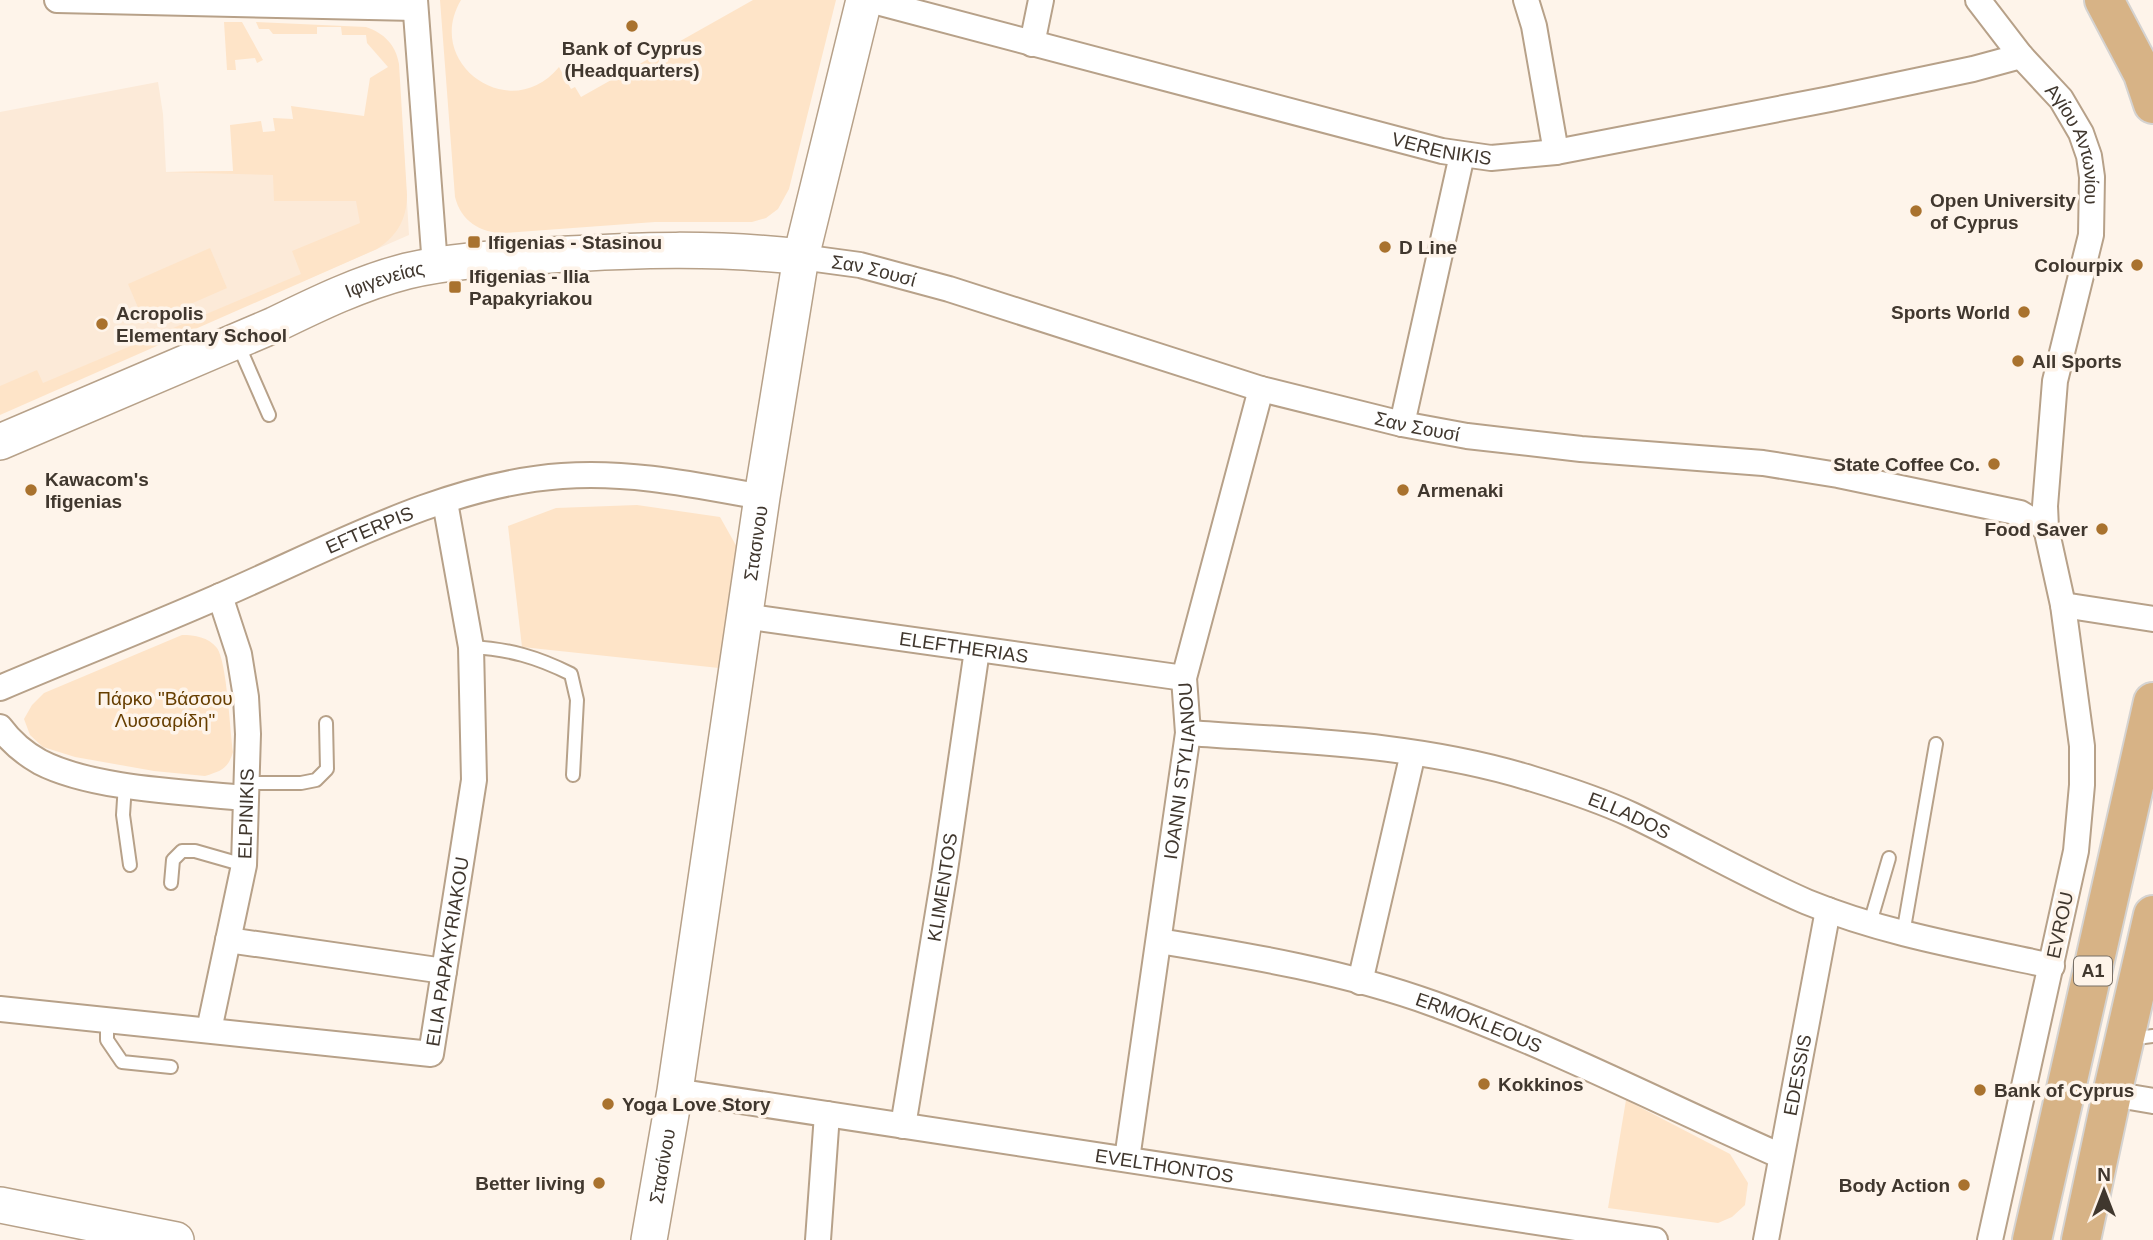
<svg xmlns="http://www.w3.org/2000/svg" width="2153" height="1240" font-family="Arial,sans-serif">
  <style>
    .built { fill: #fcead8 }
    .green { fill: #fee4c8 }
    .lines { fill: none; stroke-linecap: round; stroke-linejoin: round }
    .lane-casing { stroke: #b7a189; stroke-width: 16 }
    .street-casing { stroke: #b7a189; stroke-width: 28 }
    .secondary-casing { stroke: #b7a189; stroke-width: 38 }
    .primary-casing { stroke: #d5d3d1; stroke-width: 42 }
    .lane { stroke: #fff; stroke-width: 12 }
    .street { stroke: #fff; stroke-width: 24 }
    .secondary { stroke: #fff; stroke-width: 35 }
    .primary { stroke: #d7b386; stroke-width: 38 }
    .poi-dot { fill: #a9722e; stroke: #fef4ea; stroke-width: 2.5 }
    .labels { text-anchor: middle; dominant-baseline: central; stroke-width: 7; stroke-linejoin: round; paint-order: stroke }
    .shield { fill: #fef4ea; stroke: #797066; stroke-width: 2 }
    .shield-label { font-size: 18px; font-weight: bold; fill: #40372e }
    .poi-label { font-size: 19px; font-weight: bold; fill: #40372e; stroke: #fef4ea; text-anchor: start }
    .street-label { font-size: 19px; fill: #40372e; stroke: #fef4ea }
    .park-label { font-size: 19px; fill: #663e00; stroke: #fef4ea }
  </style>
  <rect width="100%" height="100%" fill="#fef4ea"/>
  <polygon class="built" points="158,82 163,114 166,172 233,171 404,153 409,235 0,413 0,112"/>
  <g class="green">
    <path d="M440,0h21c-38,64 50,126 98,67l12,22 4,-2 6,10 172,-97h83l-47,189 -11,20 -12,9 -14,4h-97l-151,11c-24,0 -43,-12 -49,-36z"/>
    <polygon points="224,22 242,22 263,60 257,63 255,58 235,60 236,70 227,70"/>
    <path d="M256,22l110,5c18,6 30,18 33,37l8,131c0,24 -10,41 -30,54l-377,166v-29l37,-16 6,13 258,-109 -9,-23 68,-28 -4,-22h-82l-1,-26 -108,-3 68,-1 -3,-46 31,-4 2,11 12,-1 -2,-13 20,1 -2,-13 73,10 6,-38 18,-11 -21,-24 -1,-8h-24l-1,-8h-24v7h-44l-4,-5h-10z"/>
    <polygon points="210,248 227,288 145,324 128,284"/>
    <polygon points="637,505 720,517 738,549 719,668 522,647 508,526 556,508"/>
    <path d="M182,635c13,0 26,2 35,13 10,14 13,84 16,104 -5,17 -12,19 -28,24l-51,-5 -79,-14 -32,-10 -13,-12 -6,-16 8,-14 12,-12z"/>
    <polygon points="1626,1100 1730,1154 1748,1183 1745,1205 1732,1217 1718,1223 1608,1208"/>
  </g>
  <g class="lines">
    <g class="lane-casing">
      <g id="lane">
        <polyline points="238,344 269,415"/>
        <path d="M471,647c38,2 66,10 100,27l6,26 -4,75"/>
        <polyline points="246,783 301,783 316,780 327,769 326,723"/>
        <polyline points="125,784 123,815 130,865"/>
        <polyline points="171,883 173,860 182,851 195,851 244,865"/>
        <polyline points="1870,923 1889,858"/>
        <polyline points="1903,934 1936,744"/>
        <polyline points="107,1020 107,1040 122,1062 171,1067"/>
        <polyline points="2129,1039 2153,1036"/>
      </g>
    </g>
    <g class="street-casing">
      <g id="street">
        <polyline points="57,0 415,8"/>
        <polyline points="415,0 435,266"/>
        <path id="s1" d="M869,0l573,151 49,7 65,-6 274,-53 143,-30 48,-13"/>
        <polyline points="1526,0 1534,26 1556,152"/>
        <path id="s2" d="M1978,0l43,56 40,43 20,34 8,23 3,21 -1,58 -36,146 -10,125 1,22 17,77 19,141v39l-6,66 -86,389"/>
        <polyline points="1032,44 1041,0"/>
        <path id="s3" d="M801,257l59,8 89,24 312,100 141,35 65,12 114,13 182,14 75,12 182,38 26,15"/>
        <polyline points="1402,424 1462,155"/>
        <polyline points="2063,605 2153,619"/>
        <path id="s4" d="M744,616l440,62"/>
        <path id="s5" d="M0,688c73,-31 147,-60 220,-92 107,-46 224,-112 342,-120 69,-5 133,9 200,21"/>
        <path d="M0,727c11,15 24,26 40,35 52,27 146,30 205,36"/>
        <path id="s6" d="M1188,733c115,8 233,11 345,46 33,10 67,21 99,36 59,28 115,61 175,87 78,32 163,46 245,64"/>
        <polyline points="228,940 444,971"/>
        <path id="s7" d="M1159,941c92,15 187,31 275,63 119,43 231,101 347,152"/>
        <polyline points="1360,982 1413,753"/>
        <path id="s8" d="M0,1009l431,45 43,-274 -3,-133 -26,-145"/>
        <path id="s9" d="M209,1030l35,-165 4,-131 -2,-37 -7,-43 -19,-58"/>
        <path id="s10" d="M675,1091l980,149"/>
        <polyline points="2112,1094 2153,1101"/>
        <path id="s11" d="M903,1126l42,-256 32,-220"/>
        <path id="s12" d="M1127,1159l61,-426 -4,-55 77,-289"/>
        <polyline points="818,1240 827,1114"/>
        <path id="s13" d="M1766,1240l62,-330"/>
      </g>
    </g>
    <g class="secondary-casing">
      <g id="secondary">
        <path id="s14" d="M0,442l274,-117c43,-21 86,-42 133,-54 46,-11 96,-13 143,-16 87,-5 165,-8 251,2"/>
        <polyline points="0,1205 176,1240"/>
        <path id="s15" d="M649,1240l26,-149 87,-594 39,-240 63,-257"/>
      </g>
    </g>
    <g class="primary-casing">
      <g id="primary">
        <polyline points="2104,0 2143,74 2153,104"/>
        <polyline points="2032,1240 2153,702"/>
        <polyline points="2081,1240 2112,1094 2153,915"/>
      </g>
    </g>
    <use href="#lane" class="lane"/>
    <use href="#street" class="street"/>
    <use href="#secondary" class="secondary"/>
    <use href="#primary" class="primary"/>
  </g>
  <g class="poi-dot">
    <circle cx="632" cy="26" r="7"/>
    <circle cx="1916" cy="211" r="7"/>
    <rect x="467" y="235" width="14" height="14" rx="3.5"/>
    <circle cx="1385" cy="247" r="7"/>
    <circle cx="2137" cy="265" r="7"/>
    <rect x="448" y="280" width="14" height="14" rx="3.5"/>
    <circle cx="2024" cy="312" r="7"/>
    <circle cx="102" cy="324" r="7"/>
    <circle cx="2018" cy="361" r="7"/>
    <circle cx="1994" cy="464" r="7"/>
    <circle cx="31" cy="490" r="7"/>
    <circle cx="1403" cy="490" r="7"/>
    <circle cx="2102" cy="529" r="7"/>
    <circle cx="1484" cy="1084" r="7"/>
    <circle cx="1980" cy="1090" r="7"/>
    <circle cx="608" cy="1104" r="7"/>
    <circle cx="599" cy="1183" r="7"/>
    <circle cx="1964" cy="1185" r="7"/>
  </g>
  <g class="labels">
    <rect class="shield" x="2074" y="956.5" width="38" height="29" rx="5"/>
    <g class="shield-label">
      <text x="2093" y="971">A1</text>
    </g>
    <g class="poi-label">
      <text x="632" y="48" text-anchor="middle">Bank of Cyprus<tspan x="632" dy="22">(Headquarters)</tspan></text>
      <text x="1930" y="200">Open University<tspan x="1930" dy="22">of Cyprus</tspan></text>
      <text x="488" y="242">Ifigenias - Stasinou</text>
      <text x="1399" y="247">D Line</text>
      <text x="2123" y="265" text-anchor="end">Colourpix</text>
      <text x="469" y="276">Ifigenias - Ilia<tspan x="469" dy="22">Papakyriakou</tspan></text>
      <text x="2010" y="312" text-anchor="end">Sports World</text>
      <text x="116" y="313">Acropolis<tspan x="116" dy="22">Elementary School</tspan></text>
      <text x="2032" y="361">All Sports</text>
      <text x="1980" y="464" text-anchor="end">State Coffee Co.</text>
      <text x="45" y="479">Kawacom's<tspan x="45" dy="22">Ifigenias</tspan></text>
      <text x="1417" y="490">Armenaki</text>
      <text x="2088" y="529" text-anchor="end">Food Saver</text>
      <text x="1498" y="1084">Kokkinos</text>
      <text x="1994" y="1090">Bank of Cyprus</text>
      <text x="622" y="1104">Yoga Love Story</text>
      <text x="585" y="1183" text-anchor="end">Better living</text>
      <text x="1950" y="1185" text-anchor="end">Body Action</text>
    </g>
    <g class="street-label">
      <text stroke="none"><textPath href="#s1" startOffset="592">VERENIKIS</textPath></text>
      <text stroke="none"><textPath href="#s2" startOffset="177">Αγίου Αντωνίου</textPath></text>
      <text stroke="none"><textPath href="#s3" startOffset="74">Σαν Σουσί</textPath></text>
      <text stroke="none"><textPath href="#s14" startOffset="418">Ιφιγενείας</textPath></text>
      <text stroke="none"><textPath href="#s3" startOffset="640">Σαν Σουσί</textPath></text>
      <text stroke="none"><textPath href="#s5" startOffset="402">EFTERPIS</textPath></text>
      <text stroke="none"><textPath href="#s15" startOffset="705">Στασινου</textPath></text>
      <text stroke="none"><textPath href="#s4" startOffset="222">ELEFTHERIAS</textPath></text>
      <text stroke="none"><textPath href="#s12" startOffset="392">IOANNI STYLIANOU</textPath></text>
      <text stroke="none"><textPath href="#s9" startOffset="220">ELPINIKIS</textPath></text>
      <text stroke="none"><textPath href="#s6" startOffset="452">ELLADOS</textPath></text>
      <text stroke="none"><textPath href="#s11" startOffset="242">KLIMENTOS</textPath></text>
      <text transform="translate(2060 925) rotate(-78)">EVROU</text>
      <text stroke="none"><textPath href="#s8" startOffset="537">ELIA PAPAKYRIAKOU</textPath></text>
      <text stroke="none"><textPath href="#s7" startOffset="331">ERMOKLEOUS</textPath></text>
      <text stroke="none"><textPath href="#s13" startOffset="168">EDESSIS</textPath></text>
      <text stroke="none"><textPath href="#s10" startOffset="495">EVELTHONTOS</textPath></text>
      <text stroke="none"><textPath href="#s15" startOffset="75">Στασίνου</textPath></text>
    </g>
    <g class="park-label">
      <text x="165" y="698">Πάρκο "Βάσσου<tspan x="165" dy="22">Λυσσαρίδη"</tspan></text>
    </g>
  </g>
  <g transform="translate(2104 1191)" stroke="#fef4ea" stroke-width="5" paint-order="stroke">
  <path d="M0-5L12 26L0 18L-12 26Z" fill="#40372e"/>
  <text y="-10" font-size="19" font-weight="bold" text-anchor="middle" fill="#40372e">N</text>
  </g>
</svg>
